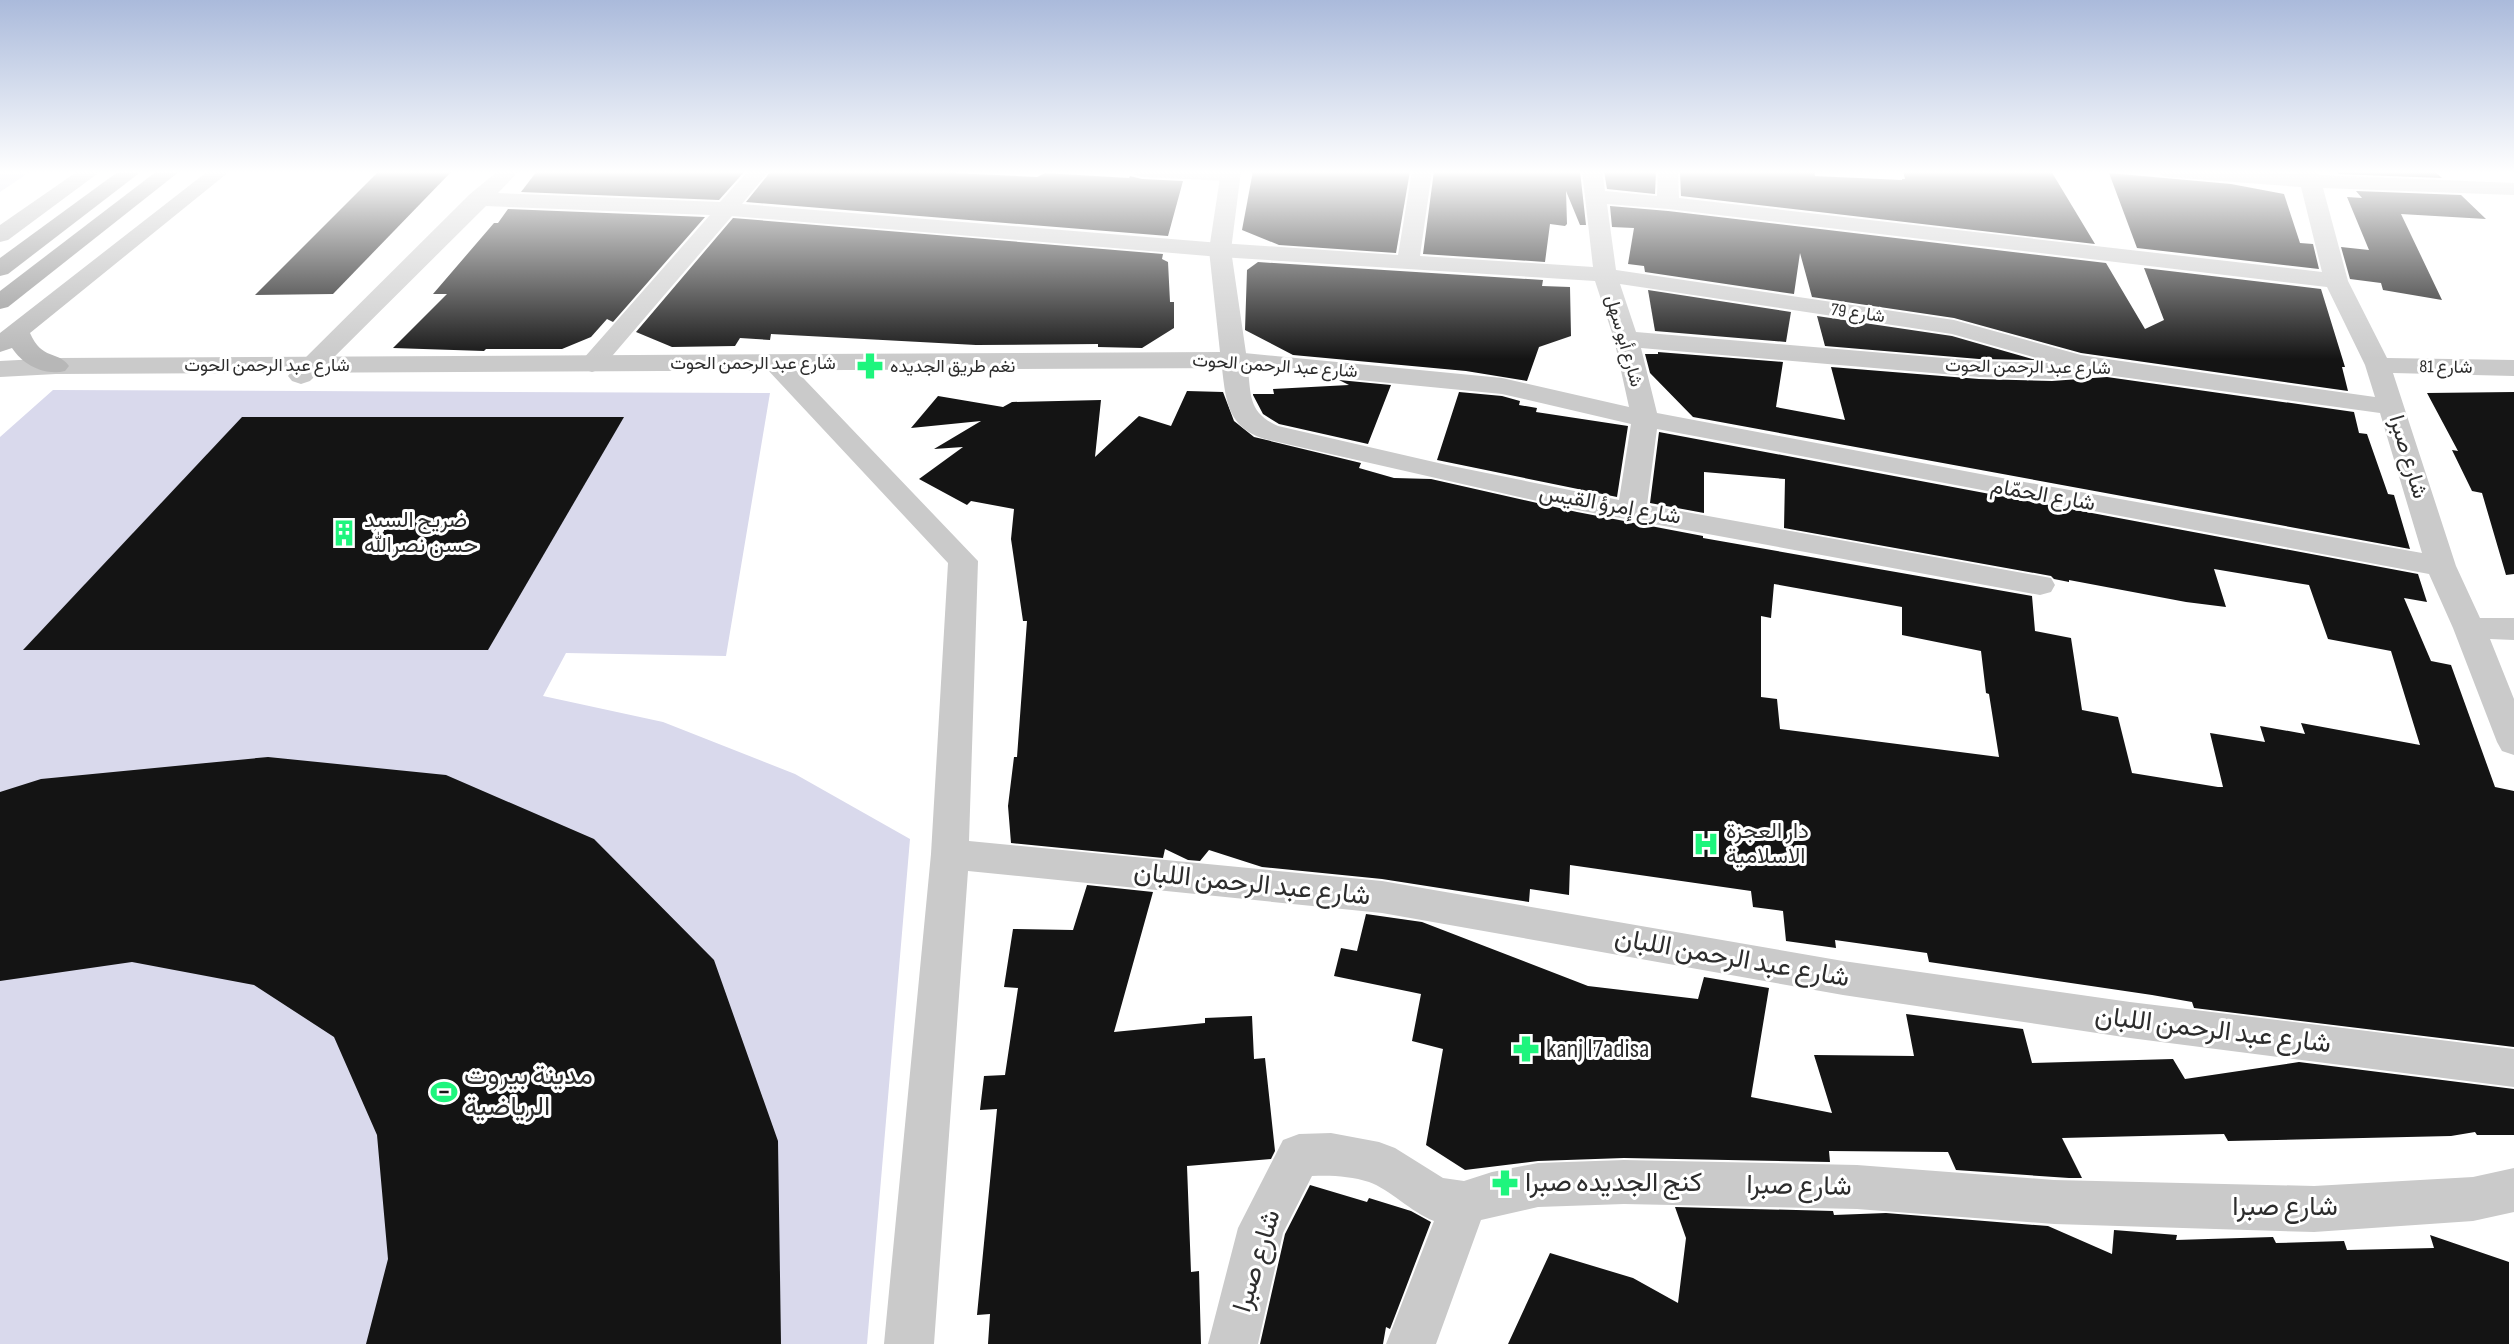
<svg xmlns="http://www.w3.org/2000/svg" width="2514" height="1344" font-family="'Sofia Sans Condensed',Vazirmatn,sans-serif">
  <style>
    .green { fill: #d9d9ec }
    .building { fill: #141414; fill-rule: evenodd }
    .lines { fill: none; stroke-linecap: round; stroke-linejoin: round }
    .minor { fill: #cacaca; fill-rule: evenodd }
    .tertiary { fill: #cacaca; fill-rule: evenodd }
    .secondary { fill: #b7b7b7; fill-rule: evenodd }
    .motorway { fill: #949494; fill-rule: evenodd }
    .labels { text-anchor: middle; dominant-baseline: central; stroke-width: 6; stroke-linejoin: round; paint-order: stroke }
    .far-street-label { font-size: 18px; fill: #2d2d2d; stroke: #fff }
    .far-poi-label { font-size: 18px; fill: #2d2d2d; stroke: #fff; text-anchor: start }
    .street-label { font-size: 22px; fill: #2d2d2d; stroke: #fff }
    .poi-label { font-size: 22px; fill: #2d2d2d; stroke: #fff; text-anchor: start }
    .near-street-label { font-size: 27px; fill: #2d2d2d; stroke: #fff }
    .near-poi-label { font-size: 27px; fill: #2d2d2d; stroke: #fff; text-anchor: start }
  </style>
  <rect width="100%" height="100%" fill="#fff"/>
  <g class="green">
    <polygon points="0,171 31,171 0,192"/>
    <polygon points="53,390 770,393 726,656 566,653 543,696 663,722 795,774 910,839 867,1344 0,1344 0,437"/>
  </g>
  <g class="building">
    <polygon points="379,171 452,171 333,294 255,295"/>
    <polygon points="537,171 745,171 719,200 521,192"/>
    <polygon points="771,171 956,171 954,173 1037,177 1045,173 1129,178 1130,176 1142,179 1183,181 1168,236 746,202"/>
    <polygon points="1253,171 1410,171 1396,253 1279,245 1242,230"/>
    <polygon points="1434,171 1580,171 1586,225 1580,225 1566,191 1567,224 1565,226 1550,224 1545,262 1423,254"/>
    <polygon points="1604,171 1656,171 1655,194 1607,189"/>
    <polygon points="1680,171 1814,171 1815,176 1902,180 1902,179 1905,179 1903,171 2051,171 2095,244 1681,196"/>
    <polygon points="2336,171 2434,171 2442,178 2339,174"/>
    <polygon points="2109,173 2231,184 2284,194 2300,243 2313,244 2319,269 2137,248"/>
    <polygon points="2356,191 2461,195 2486,219 2401,214 2442,300 2383,290 2381,283 2350,279 2341,247 2369,250 2347,197 2362,198"/>
    <polygon points="1610,206 1668,211 2106,263 2145,329 2164,320 2144,268 2321,289 2345,367 2342,367 2348,391 2081,353 1954,318 1812,297 1800,253 1794,294 1645,272 1644,266 1628,264 1634,228 1612,227"/>
    <polygon points="508,209 705,217 613,322 607,319 591,337 562,349 486,349 484,351 393,348 447,294 433,294 494,223 498,223"/>
    <polygon points="733,218 1163,254 1162,259 1168,262 1170,302 1174,302 1174,328 1142,348 1098,347 1098,344 976,345 771,334 770,340 740,338 735,346 672,347 636,332"/>
    <polygon points="1258,262 1543,280 1542,286 1570,287 1571,336 1539,347 1527,381 1466,371 1293,355 1245,330 1247,270"/>
    <polygon points="1648,290 1791,312 1786,342 1655,331"/>
    <polygon points="1817,316 1952,336 2036,360 1979,359 1825,346"/>
    <polygon points="1658,352 1783,362 1776,407 1845,420 1831,367 1979,379 2052,381 2107,377 2354,412 2359,433 2367,434 2388,494 2394,495 2410,549 1693,417 1650,373 1645,354 1658,354"/>
    <polygon points="1339,380 1391,385 1368,444 1279,424 1263,414 1253,395 1253,394 1274,394 1273,389 1349,385"/>
    <path d="M1187,391l36,1 11,29 20,16 107,26 -2,5 35,10 37,1 146,33 126,24v2l329,58 3,35 36,7 11,72 36,7 14,56 86,14h5l-13,-54 55,9 -5,-16 45,8 -4,-11 119,22 -29,-94 -63,-12 -19,-54 -95,-16 12,38 -40,-5 -117,-22v2l-15,-3 -3,-3 -267,-48 1,-49 -81,-7v41l-54,-10 9,-71 759,142 9,28 -23,-4 27,63 20,4 44,122 19,4v256l-320,-39 -2,-6 -40,-7 -223,-33 -2,-9 -92,-13 1,8 -50,-7 -3,-30 -30,-4 -2,-16 -181,-26 -1,30 -39,-6 -1,13 -147,-23 -120,-12 -53,-17 -9,11 -12,-1 -23,-11 -2,9 -152,-15 -3,-37 6,-49h3l10,-136h-4l-12,-82 3,-30 -43,-8 -4,4 -48,-26 44,-32 -29,2 47,-28 -70,7 27,-32 65,11 9,-5 89,-2 -6,57 44,-41 32,10zM1774,584l128,23v28l79,16 5,42 3,1 10,63 -219,-28 -3,-30 -16,-2v-81l10,2z"/>
    <polygon points="1459,392 1502,396 1520,401 1519,405 1537,408 1536,412 1628,426 1617,497 1437,460"/>
    <polygon points="2514,392 2514,574 2506,575 2482,493 2472,491 2452,450 2458,451 2427,393"/>
    <polygon points="242,417 624,417 488,650 23,650"/>
    <polygon points="268,757 446,775 594,839 714,960 778,1141 781,1344 366,1344 388,1259 377,1135 334,1037 254,985 132,962 0,981 0,792 41,779"/>
    <polygon points="1087,885 1153,892 1114,1032 1205,1023 1205,1018 1252,1016 1254,1059 1265,1058 1275,1151 1271,1159 1187,1166 1191,1272 1199,1271 1201,1344 988,1344 990,1314 977,1315 997,1109 980,1110 984,1076 1005,1075 1018,988 1004,987 1013,929 1073,930"/>
    <polygon points="1366,914 1422,922 1588,986 1698,999 1704,977 1769,988 1751,1097 1832,1113 1814,1055 1914,1056 1906,1014 2023,1029 2032,1063 2173,1059 2185,1079 2299,1062 2514,1089 2514,1135 2477,1135 2475,1132 2451,1136 2228,1141 2224,1134 2062,1138 2082,1178 2069,1178 1956,1170 1948,1152 1829,1151 1830,1162 1624,1158 1538,1161 1465,1170 1426,1145 1443,1049 1412,1041 1421,994 1334,976 1341,948 1357,951"/>
    <polygon points="1310,1185 1367,1202 1369,1198 1411,1211 1431,1222 1390,1329 1386,1327 1383,1344 1260,1344 1285,1234"/>
    <polygon points="1675,1207 1833,1211 1834,1215 1886,1213 2048,1226 2112,1254 2114,1230 2177,1235 2176,1240 2273,1237 2276,1243 2344,1241 2347,1250 2434,1248 2430,1235 2509,1262 2509,1344 1508,1344 1550,1253 1633,1278 1678,1303 1686,1238"/>
  </g>
  <g class="lines">
    <g class="minor">
      <path d="M498,171h21l-21,22 222,9 28,-31h21l-27,33 478,39 178,12 14,-84h20l-12,85 173,11 -11,-96h20l3,20 52,5 1,-25h20l1,27 643,74 -21,-85 -134,-10 -7,-2 -3,-4h95l46,3v-3h20l1,4 195,8v12l-191,-7 25,93 39,77 127,2v16l-121,-3 63,193 24,52h34v22l-24,-1 24,60v56l-12,-4 -5,-9 -44,-114 -24,-54 -772,-145 -10,76 404,73 4,7 -4,7 -11,3 -463,-85 -308,-70c-44,-11 -43,-42 -48,-80l4,-5 9,-3 268,26 127,29 -15,-68 -19,-58 -375,-24 -488,-41 -131,153 -9,3 -9,-3 -4,-5 4,-5 127,-144 -224,-9 -176,175 -9,3 -9,-3 -4,-5 4,-5 178,-177zM1607,204l61,5 659,78 38,78 10,32 -268,-38 -26,-4 -127,-35 -338,-50zM1620,284l332,50 102,29 -75,-2 -343,-29zM1641,348l338,29 73,2 55,-4 273,38 42,140 -431,-77 -334,-63zM1248,369l254,25 129,30 -12,76 -172,-35 -169,-39c-29,-13 -27,-29 -30,-57z"/>
      <polygon points="1132,171 1237,171 1240,175 1237,179 1230,181 1142,177 1135,175"/>
      <polygon points="775,355 784,358 978,561 969,841 1382,881 1843,961 2130,1002 2514,1049 2514,1087 2130,1038 1843,995 1382,913 968,871 934,1344 884,1344 931,854 948,563 766,368 762,363 766,358"/>
      <path d="M1331,1133l48,9 16,6 48,30 21,3 28,-9 46,-9 86,-3 233,5 197,15 260,6 159,-9 41,-9v44l-41,9 -159,11 -260,-8 -197,-15 -233,-5 -86,3 -57,13 -45,124h-50l48,-123c-23,-9 -45,-32 -65,-39 -18,-6 -39,-7 -57,-6l-29,57 -25,111h-50l30,-116 45,-88 16,-6z"/>
    </g>
    <polygon class="tertiary" points="1221,171 1241,171 1231,250 1247,360 1243,365 1234,368 56,374 0,377 0,361 56,358 1220,352 1209,250"/>
    <g class="secondary">
      <polygon points="78,171 101,171 8,240 0,242 0,225"/>
      <path d="M208,171h22l-200,162c12,28 28,17 39,33l-4,5c-20,5 -42,-6 -53,-23l-12,4v-19z"/>
    </g>
    <g class="motorway">
      <polygon points="119,171 142,171 8,274 0,276 0,258"/>
      <polygon points="157,171 180,171 8,307 0,309 0,291"/>
    </g>
  </g>
  <linearGradient id="sky" x2="0" y2="1"><stop stop-color="#aabadb"/><stop offset="0.48" stop-color="#fff"/><stop offset="1" stop-color="#fff" stop-opacity="0"/></linearGradient>
  <rect width="2514" height="359" fill="url(#sky)"/>
  <defs>
    <g id="pharmacy-bare" transform="scale(2.07)"><path d="M-2-6h4v4h4v4h-4v4h-4v-4h-4v-4h4Z" fill="#1ef57d" stroke="#fff" stroke-width="2.5" paint-order="stroke"/></g>
    <g id="building-bare" transform="scale(2.07)"><path d="M-4-6H4V6H1V3H-1V6H-4ZM-2.5-4.3h1.7v1.8h-1.7ZM.8-4.3h1.7v1.8H.8ZM-2.5-1h1.7V.8h-1.7ZM.8-1h1.7V.8H.8Z" fill="#1ef57d" stroke="#fff" stroke-width="2.5" paint-order="stroke"/></g>
    <g id="hospital-bare" transform="scale(2.07)"><path d="M-5-5h3v3.5h4V-5h3V5h-3V1.5h-4V5h-3Z" fill="#1ef57d" stroke="#fff" stroke-width="2.5" paint-order="stroke"/></g>
    <g id="stadium-bare" transform="scale(2.07)"><path d="M0-5a6.5 5 0 1 0 0 10a6.5 5 0 1 0 0-10ZM-3.5-1.8h7v3.6h-7Z" fill="#1ef57d" stroke="#fff" stroke-width="2.5" paint-order="stroke"/></g>
  </defs>
  <g fill-rule="evenodd">
    <use href="#pharmacy-bare" x="870" y="366"/>
    <use href="#building-bare" x="344" y="533"/>
    <use href="#hospital-bare" x="1706" y="844"/>
    <use href="#pharmacy-bare" x="1526" y="1049"/>
    <use href="#stadium-bare" x="444" y="1092"/>
    <use href="#pharmacy-bare" x="1505" y="1183"/>
  </g>
  <g class="labels">
    <g class="far-street-label">
      <text transform="translate(1858 313) rotate(8)">شارع 79</text>
      <text transform="translate(1624 341) rotate(74)">شارع أبو سهل</text>
      <text x="753" y="363">شارع عبد الرحمن الحوت</text>
      <text x="267" y="365">شارع عبد الرحمن الحوت</text>
      <text transform="translate(1275 366) rotate(4)">شارع عبد الرحمن الحوت</text>
      <text transform="translate(2028 367) rotate(1)">شارع عبد الرحمن الحوت</text>
      <text transform="translate(2446 367) rotate(1)">شارع 81</text>
    </g>
    <g class="far-poi-label">
      <text x="890" y="366">نغم طريق الجديده</text>
    </g>
    <g class="street-label">
      <text transform="translate(2408 457) rotate(73)">شارع صبرا</text>
      <text transform="translate(2043 495) rotate(10)">شارع الحمّام</text>
      <text transform="translate(1610 505) rotate(10)">شارع إمرؤ القيس</text>
    </g>
    <g class="poi-label">
      <text x="364" y="520">ضريح السيد<tspan x="364" dy="25">حسن نصرالله</tspan></text>
      <text x="1726" y="831">دار العجزة<tspan x="1726" dy="25">الاسلامية</tspan></text>
    </g>
    <g class="near-street-label">
      <text transform="translate(1252 884) rotate(6)">شارع عبد الرحمن اللبان</text>
      <text transform="translate(1732 958) rotate(10)">شارع عبد الرحمن اللبان</text>
      <text transform="translate(2213 1030) rotate(7)">شارع عبد الرحمن اللبان</text>
      <text transform="translate(1799 1186) rotate(1)">شارع صبرا</text>
      <text x="2285" y="1207">شارع صبرا</text>
      <text transform="translate(1257 1261) rotate(-73)">شارع صبرا</text>
    </g>
    <g class="near-poi-label">
      <text x="1546" y="1049">kanj l7adisa</text>
      <text x="464" y="1076">مدينة بيروت<tspan x="464" dy="31">الرياضية</tspan></text>
      <text x="1525" y="1183">كنج الجديده صبرا</text>
    </g>
  </g>
</svg>
